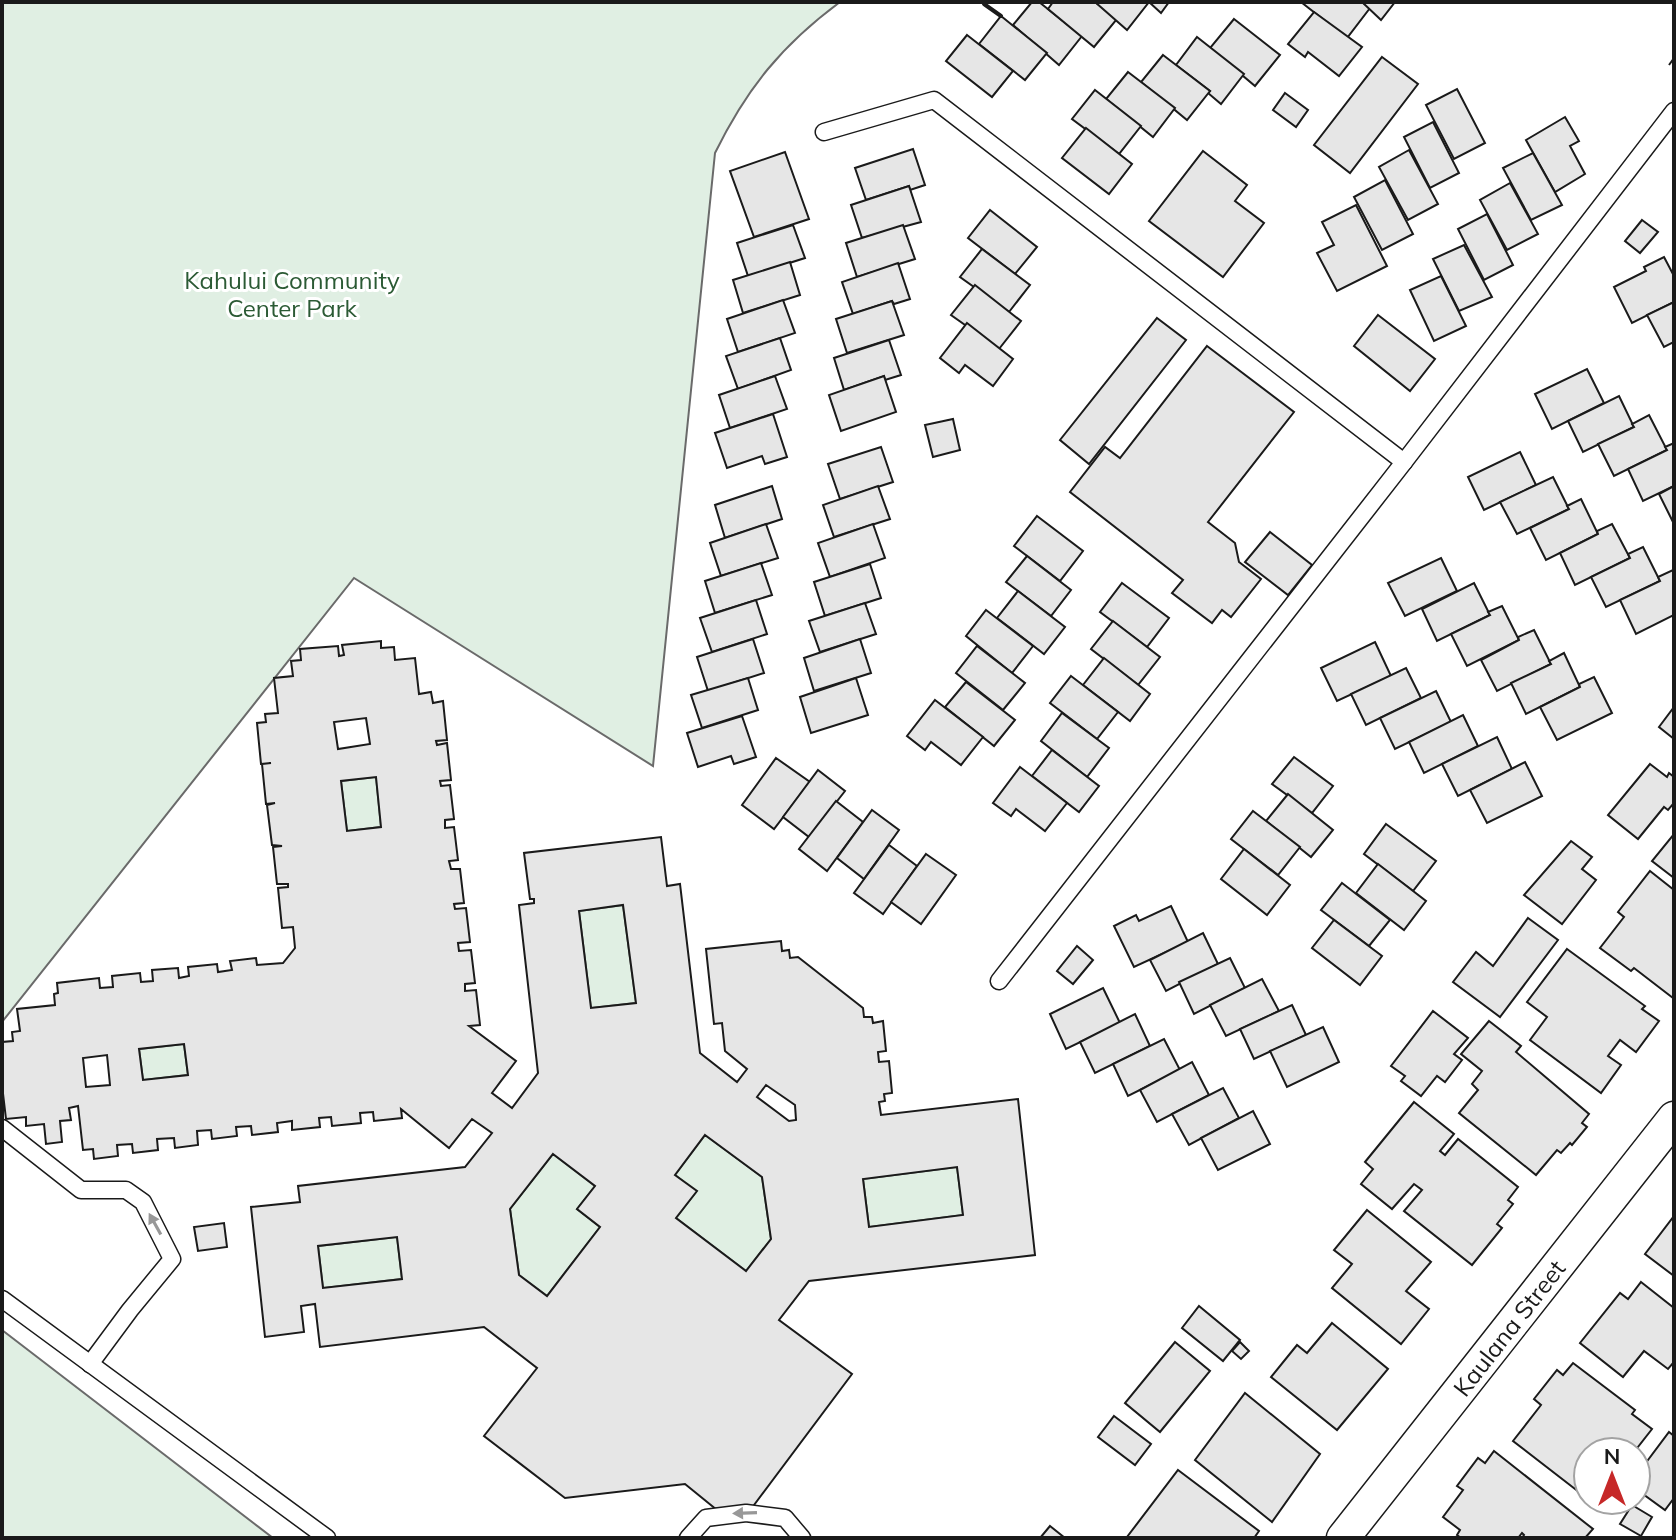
<svg xmlns="http://www.w3.org/2000/svg" width="1676" height="1540" font-family="Mulish,sans-serif">
  <style>
    .green { fill: #e0efe3; stroke: #6a6a6a; stroke-width: 2 }
    .building { fill: #e6e6e6; stroke: #1a1a1a; stroke-width: 2; fill-rule: evenodd }
    .lines { fill: none; stroke-linecap: round; stroke-linejoin: round }
    .lane-casing { stroke: #1a1a1a; stroke-width: 19 }
    .street-casing { stroke: #1a1a1a; stroke-width: 35 }
    .lane { stroke: #fff; stroke-width: 16 }
    .street { stroke: #fff; stroke-width: 32 }
    .fence { stroke: #1a1a1a; stroke-width: 2; stroke-dasharray: 10 4; stroke-linecap: butt }
    .wall { stroke: #1a1a1a; stroke-width: 4 }
    .oneway { fill: #989898 }
    .labels { text-anchor: middle; dominant-baseline: central; stroke-width: 6; stroke-linejoin: round; paint-order: stroke }
    .park-label { font-size: 24px; fill: #2b5a34; stroke: #fff }
    .street-label { font-size: 24px; fill: #1a1a1a; stroke: #fff }
  </style>
  <rect width="100%" height="100%" fill="#fff"/>
  <g class="green">
    <path d="M2,2h838c-58,43 -93,86 -125,151l-62,613 -299,-188 -352,444z"/>
    <polygon points="376,777 381,827 347,831 341,781"/>
    <polygon points="623,905 636,1003 591,1008 579,911"/>
    <polygon points="184,1044 188,1075 143,1080 139,1049"/>
    <polygon points="705,1135 762,1177 771,1239 746,1271 676,1218 696,1192 675,1175"/>
    <polygon points="553,1154 595,1186 577,1209 600,1227 547,1296 519,1275 510,1209"/>
    <polygon points="957,1167 963,1215 869,1227 863,1179"/>
    <polygon points="397,1237 402,1279 323,1288 318,1246"/>
    <polygon points="2,1330 273,1538 2,1538"/>
  </g>
  <g class="building">
    <polygon points="1032,2 1039,2 1082,36 1059,65 1013,25"/>
    <polygon points="1053,2 1095,2 1117,19 1094,47 1048,9"/>
    <polygon points="1095,2 1149,2 1127,30"/>
    <polygon points="1149,2 1169,2 1161,13"/>
    <polygon points="1301,2 1362,2 1370,8 1347,38"/>
    <polygon points="1362,2 1395,2 1381,20"/>
    <polygon points="1314,12 1362,47 1339,76 1308,52 1305,57 1288,44"/>
    <polygon points="1001,16 1047,53 1025,80 979,44"/>
    <polygon points="1234,19 1280,55 1255,86 1210,48"/>
    <polygon points="967,35 1013,71 992,97 946,61"/>
    <polygon points="1197,37 1244,74 1221,104 1208,93 1210,91 1176,65"/>
    <polygon points="1163,55 1210,91 1187,120 1141,82"/>
    <polygon points="1382,57 1418,84 1350,173 1314,145"/>
    <polygon points="1128,72 1175,108 1153,137 1106,99"/>
    <polygon points="1457,89 1485,143 1454,159 1426,105"/>
    <polygon points="1095,90 1141,126 1119,154 1072,119"/>
    <polygon points="1285,93 1308,110 1296,127 1273,110"/>
    <polygon points="1565,117 1579,141 1570,146 1585,174 1555,192 1526,140"/>
    <polygon points="1433,122 1459,173 1430,188 1404,137"/>
    <polygon points="1086,128 1132,164 1109,194 1062,158"/>
    <polygon points="913,149 925,185 910,190 909,186 866,200 855,168"/>
    <polygon points="1409,150 1438,204 1408,220 1379,167"/>
    <polygon points="1203,151 1247,185 1235,201 1264,223 1223,277 1149,221"/>
    <polygon points="785,152 809,219 754,237 730,171"/>
    <polygon points="1533,153 1562,205 1531,220 1503,168"/>
    <polygon points="1385,180 1413,234 1382,250 1354,197"/>
    <polygon points="1510,183 1538,234 1507,250 1480,200"/>
    <polygon points="909,186 921,222 862,238 851,205"/>
    <polygon points="1356,205 1387,266 1337,291 1317,253 1334,245 1322,222"/>
    <polygon points="990,210 1037,247 1015,274 968,238"/>
    <polygon points="1487,214 1513,265 1484,280 1458,229"/>
    <polygon points="1642,220 1658,232 1640,253 1625,241"/>
    <polygon points="793,225 805,258 748,276 737,243"/>
    <polygon points="903,225 915,259 857,277 846,243"/>
    <polygon points="1464,245 1492,297 1459,311 1433,259"/>
    <polygon points="982,249 1030,285 1009,312 960,277"/>
    <polygon points="1664,257 1674,276 1674,302 1632,323 1614,287 1646,271 1644,267"/>
    <polygon points="790,262 800,295 743,313 733,280"/>
    <polygon points="898,263 910,299 894,304 892,301 853,314 842,282"/>
    <polygon points="1441,276 1466,326 1434,341 1410,290"/>
    <polygon points="975,285 1021,321 999,349 951,315"/>
    <polygon points="783,300 795,333 738,352 727,319"/>
    <polygon points="892,301 904,335 847,353 836,319"/>
    <polygon points="1674,302 1674,342 1664,347 1647,315"/>
    <polygon points="1378,315 1435,359 1410,391 1354,346"/>
    <polygon points="1157,318 1186,340 1089,464 1060,440"/>
    <polygon points="967,323 1013,359 993,386 965,365 959,373 940,358"/>
    <polygon points="780,338 791,370 738,389 726,356"/>
    <polygon points="889,340 901,375 885,380 884,376 844,390 834,358"/>
    <polygon points="1207,346 1294,412 1208,522 1235,543 1239,562 1261,579 1231,617 1222,610 1212,623 1172,593 1183,580 1070,492 1105,447 1120,458"/>
    <polygon points="1587,369 1604,403 1552,429 1535,394"/>
    <polygon points="775,376 787,409 730,428 719,395"/>
    <polygon points="884,376 896,412 841,431 829,395"/>
    <polygon points="1619,396 1634,427 1583,452 1568,421"/>
    <polygon points="773,414 787,457 765,464 762,456 727,468 715,433"/>
    <polygon points="1649,415 1667,450 1614,476 1598,444 1634,427 1632,424"/>
    <polygon points="953,419 960,450 933,457 925,425"/>
    <polygon points="1674,443 1674,486 1643,501 1628,469 1667,450 1665,447"/>
    <polygon points="881,447 893,482 840,499 828,464"/>
    <polygon points="1520,452 1536,485 1484,510 1468,477"/>
    <polygon points="1553,477 1569,509 1517,534 1500,502"/>
    <polygon points="772,486 782,519 725,538 715,505"/>
    <polygon points="878,486 890,519 834,537 823,505"/>
    <polygon points="1674,486 1674,524 1659,494"/>
    <polygon points="1581,499 1598,534 1546,560 1530,528 1569,509 1567,506"/>
    <polygon points="1037,516 1083,551 1060,581 1014,546"/>
    <polygon points="766,524 778,558 721,576 710,543"/>
    <polygon points="873,524 885,558 830,577 818,543"/>
    <polygon points="1612,524 1630,558 1575,585 1560,553 1598,534 1597,531"/>
    <polygon points="1270,532 1312,565 1288,595 1245,562"/>
    <polygon points="1643,547 1660,581 1606,607 1591,577 1630,558 1628,554"/>
    <polygon points="1027,556 1071,590 1051,616 1006,582"/>
    <polygon points="1441,558 1457,591 1405,616 1388,583"/>
    <polygon points="761,563 772,595 715,613 705,581"/>
    <polygon points="870,564 881,598 825,616 814,582"/>
    <polygon points="1673,570 1674,615 1636,634 1620,600 1660,581 1658,577"/>
    <polygon points="1122,583 1169,618 1147,647 1100,612"/>
    <polygon points="1474,583 1490,615 1437,641 1422,609"/>
    <polygon points="1018,591 1065,627 1044,654 997,618"/>
    <polygon points="756,600 767,634 712,652 700,618"/>
    <polygon points="865,603 876,634 820,652 809,621"/>
    <polygon points="1502,606 1519,640 1467,666 1451,634 1490,615 1488,612"/>
    <polygon points="986,610 1033,646 1012,673 966,636"/>
    <polygon points="1113,621 1160,657 1138,685 1091,649"/>
    <polygon points="1534,630 1551,664 1497,691 1481,660 1519,640 1518,637"/>
    <polygon points="753,639 764,673 708,691 697,657"/>
    <polygon points="860,639 871,673 814,691 804,658"/>
    <path d="M381,641v7l13,-1 1,13 20,-2 4,36 12,-2 2,11 10,-2 4,39 -11,1 1,4 10,-2 4,37 -11,1 1,5 9,-1 4,34 -9,1v8l9,-1 4,33 -9,1 2,8h9l4,34 -10,1 1,5 11,-1 4,34 -12,1 1,8 12,-1 4,33 -10,1v7l11,-1 4,35 -11,1 47,35 -24,32 20,15 26,-35 -19,-168 15,-2v-4h-4l-6,-46 137,-16 6,49 13,-2 20,169 37,29 10,-13 -22,-18 -3,-28 -8,1 -8,-75 75,-8 1,10 7,-1 1,8 8,-1 65,51 1,9h8l1,6 10,-2 3,30 -8,1 1,10 10,-1 3,32 -8,1 1,7 -6,1 2,13 137,-16 17,156 -226,26 -30,39 73,54 -101,135 -34,1 -32,-26 -120,14 -81,-62 53,-68 -53,-41 -164,20 -5,-43 -14,2 3,26 -39,5 -14,-130 49,-5 -2,-16 167,-19 27,-34 -20,-14 -23,29 -48,-39 1,9 -28,3 -1,-9 -13,1 1,10 -29,3 -1,-9 -12,1 1,9 -28,3v-9l-15,2 1,9 -26,3 -1,-9 -15,1 1,9 -25,3 -1,-9 -14,1 1,14 -23,3 -1,-10 -17,1 1,11 -25,3 -1,-9 -15,1 1,11 -24,3 -1,-10 -10,1 -5,-44 -9,2 2,12 -11,1 2,21 -16,2 -2,-20 -18,2v-9l-20,2 -4,-34v-43l11,-1 -1,-9 8,-1 -3,-22 38,-4 -1,-11 4,-1 -1,-10 42,-5 1,10 13,-1 -1,-11 28,-3 1,9 12,-1 -1,-11 26,-2 1,10 10,-2 -1,-9 29,-3 1,8 14,-2 -2,-9 26,-3 1,7 26,-2 12,-15 -2,-21 -11,1 -4,-40 10,-1v-3h-11l-4,-37 9,-1 -10,-1 -5,-40 8,-2 -9,1 -4,-40 9,-1 -10,1 -4,-41 9,-1 -1,-8 13,-1 -4,-35 19,-2 -2,-15 10,-1 -1,-11 38,-3 1,10 5,-1 -2,-10zM366,718l4,26 -32,5 -4,-27zM376,777l5,50 -34,4 -6,-50zM623,905l13,98 -45,5 -12,-97zM184,1044l4,31 -45,5 -4,-31zM107,1055l3,30 -24,2 -3,-29zM766,1085l29,20 1,15 -7,1 -32,-24zM705,1135l57,42 9,62 -25,32 -70,-53 21,-27 -22,-16zM553,1154l42,32 -18,23 23,18 -53,69 -28,-21 -9,-66zM957,1167l6,48 -94,12 -6,-48zM397,1237l5,42 -79,9 -5,-42z"/>
    <polygon points="1375,642 1391,676 1337,701 1321,668"/>
    <polygon points="977,646 1025,683 1003,710 956,673"/>
    <polygon points="1564,653 1580,687 1526,714 1511,683 1551,664 1549,661"/>
    <polygon points="1104,658 1150,694 1130,721 1083,685"/>
    <polygon points="1406,668 1421,698 1366,725 1351,694"/>
    <polygon points="1071,676 1118,712 1097,739 1050,703"/>
    <polygon points="1594,677 1612,713 1557,740 1540,707 1580,687 1579,684"/>
    <polygon points="748,678 758,710 702,728 691,695"/>
    <polygon points="856,678 868,715 811,733 800,697"/>
    <polygon points="966,682 1015,720 994,746 945,707"/>
    <polygon points="1436,691 1451,722 1395,749 1380,718"/>
    <polygon points="935,700 983,737 961,765 931,742 925,750 907,736"/>
    <polygon points="1674,707 1674,739 1659,727"/>
    <polygon points="1062,713 1109,748 1087,777 1041,741"/>
    <polygon points="1463,715 1478,746 1424,773 1409,742"/>
    <polygon points="742,716 756,757 734,764 731,756 698,767 687,733"/>
    <polygon points="1497,737 1512,769 1458,796 1442,764"/>
    <polygon points="1052,750 1099,786 1079,812 1032,776"/>
    <polygon points="1294,757 1333,786 1312,813 1272,784"/>
    <polygon points="776,758 810,782 774,829 742,805"/>
    <polygon points="1525,762 1542,796 1487,823 1470,790"/>
    <polygon points="1650,764 1667,777 1669,773 1674,777 1674,803 1668,810 1664,807 1638,839 1608,815"/>
    <polygon points="1020,767 1067,803 1045,831 1016,809 1011,816 993,803"/>
    <polygon points="818,770 845,791 809,837 783,817"/>
    <polygon points="1288,794 1333,830 1311,857 1266,821"/>
    <polygon points="836,801 863,822 827,871 799,849"/>
    <polygon points="872,810 899,830 864,879 837,858"/>
    <polygon points="1253,811 1300,847 1278,875 1231,839"/>
    <polygon points="1386,824 1436,861 1413,891 1364,854"/>
    <polygon points="1674,834 1674,878 1652,861"/>
    <polygon points="1571,841 1592,857 1582,869 1596,880 1562,924 1524,895"/>
    <polygon points="889,845 917,866 883,914 854,893"/>
    <polygon points="1244,849 1290,885 1267,915 1221,879"/>
    <polygon points="926,854 956,875 921,924 891,902"/>
    <polygon points="1378,864 1426,901 1404,930 1356,893"/>
    <polygon points="1650,871 1674,890 1673,998 1634,968 1631,971 1600,948 1624,917 1618,912"/>
    <polygon points="1342,883 1390,920 1369,946 1321,910"/>
    <polygon points="1171,906 1188,942 1134,967 1114,926 1136,915 1139,921"/>
    <polygon points="1528,918 1558,940 1500,1017 1453,982 1476,952 1493,966"/>
    <polygon points="1334,920 1382,956 1360,985 1312,948"/>
    <polygon points="1203,933 1218,964 1166,991 1150,960"/>
    <polygon points="1077,946 1093,960 1073,984 1057,971"/>
    <polygon points="1567,949 1645,1006 1642,1009 1659,1021 1636,1052 1620,1040 1608,1056 1621,1065 1601,1093 1530,1040 1547,1017 1527,1002"/>
    <polygon points="1230,958 1245,988 1194,1014 1179,982"/>
    <polygon points="1262,979 1279,1011 1226,1036 1210,1005"/>
    <polygon points="1103,988 1120,1023 1066,1049 1050,1014"/>
    <polygon points="1292,1005 1306,1035 1254,1059 1240,1029"/>
    <polygon points="1433,1011 1468,1038 1454,1054 1462,1060 1445,1082 1437,1076 1421,1096 1401,1081 1405,1076 1391,1066"/>
    <polygon points="1135,1014 1150,1046 1095,1073 1080,1042"/>
    <polygon points="1489,1021 1521,1046 1516,1052 1589,1114 1582,1123 1587,1127 1572,1145 1570,1143 1561,1153 1557,1150 1536,1175 1459,1113 1478,1090 1472,1084 1482,1071 1461,1054"/>
    <polygon points="1323,1027 1339,1062 1287,1087 1270,1051"/>
    <polygon points="1164,1039 1180,1070 1128,1096 1113,1064"/>
    <polygon points="1192,1062 1209,1095 1157,1122 1140,1090"/>
    <polygon points="1223,1088 1239,1118 1189,1145 1172,1114"/>
    <polygon points="1414,1102 1454,1134 1440,1151 1445,1155 1458,1139 1518,1187 1508,1200 1513,1204 1497,1224 1502,1228 1472,1265 1404,1211 1422,1190 1414,1184 1392,1209 1361,1184 1373,1169 1365,1162"/>
    <polygon points="1253,1111 1270,1144 1218,1170 1201,1138"/>
    <polygon points="1367,1210 1431,1262 1406,1291 1429,1309 1401,1344 1332,1288 1352,1264 1334,1250"/>
    <polygon points="1674,1216 1674,1276 1645,1254"/>
    <polygon points="224,1223 227,1247 198,1251 194,1227"/>
    <polygon points="1641,1282 1674,1308 1674,1362 1668,1369 1644,1351 1623,1377 1580,1343 1620,1293 1628,1299"/>
    <polygon points="1199,1306 1240,1340 1223,1361 1182,1328"/>
    <polygon points="1332,1323 1388,1369 1337,1430 1271,1377 1297,1345 1307,1353"/>
    <polygon points="1175,1342 1210,1371 1160,1432 1125,1403"/>
    <polygon points="1240,1342 1249,1351 1241,1359 1232,1351"/>
    <polygon points="1573,1363 1635,1410 1632,1414 1652,1429 1634,1452 1588,1452 1588,1499 1513,1441 1541,1405 1534,1399 1557,1370 1563,1375"/>
    <polygon points="1245,1393 1320,1454 1272,1522 1195,1460"/>
    <polygon points="1114,1416 1151,1444 1135,1465 1098,1437"/>
    <polygon points="1669,1432 1674,1436 1674,1498 1665,1510 1636,1489 1636,1476"/>
    <polygon points="1494,1451 1593,1529 1585,1538 1522,1538 1524,1535 1522,1533 1518,1538 1461,1538 1457,1535 1460,1530 1443,1517 1463,1490 1457,1486 1478,1458 1485,1463"/>
    <polygon points="1178,1470 1259,1531 1254,1538 1127,1537"/>
    <polygon points="1632,1505 1652,1517 1641,1536 1620,1524"/>
    <polygon points="1050,1526 1065,1538 1040,1538"/>
  </g>
  <g class="lines">
    <g class="lane-casing">
      <g id="lane">
        <polyline points="824,132 934,100 1404,462"/>
        <polyline points="999,981 1404,462 1674,111"/>
        <polyline points="2,1128 81,1190 126,1190 143,1202 172,1259 130,1310 90,1364"/>
        <polyline points="2,1299 327,1538"/>
        <polyline points="688,1538 706,1518 746,1513 785,1518 802,1538"/>
      </g>
    </g>
    <g class="street-casing">
      <polyline id="street" points="1343,1538 1674,1118"/>
    </g>
    <use href="#lane" class="lane"/>
    <use href="#street" class="street"/>
    <polyline class="fence" points="1669,65 1674,58"/>
    <polyline class="wall" points="984,4 1001,16"/>
  </g>
  <defs><path id="oneway-solid" d="M-6-.8H1V-3.2L6.5 0L1 3.2V.8H-6Z" transform="scale(2)"/></defs>
  <g class="oneway">
    <use href="#oneway-solid" transform="translate(155 1224) rotate(-119)"/>
    <use href="#oneway-solid" transform="translate(745 1513) rotate(178)"/>
  </g>
  <g class="labels">
    <g class="park-label">
      <text x="292" y="280">Kahului Community<tspan x="292" dy="28">Center Park</tspan></text>
    </g>
    <g class="street-label">
      <text transform="translate(1509 1328) rotate(-52)">Kaulana Street</text>
    </g>
  </g>
  <rect width="1676" height="1540" fill="none" stroke="#1a1a1a" stroke-width="8"/>
  <g transform="translate(1612 1476)"><circle r="38" fill="#ffffff" stroke="#a3a3a3" stroke-width="2"/>
  <path d="M0-6L14 30L0 20L-14 30Z" fill="#c62828"/>
  <text y="-12" font-size="22" font-weight="bold" text-anchor="middle" fill="#1a1a1a">N</text>
  </g>
</svg>
